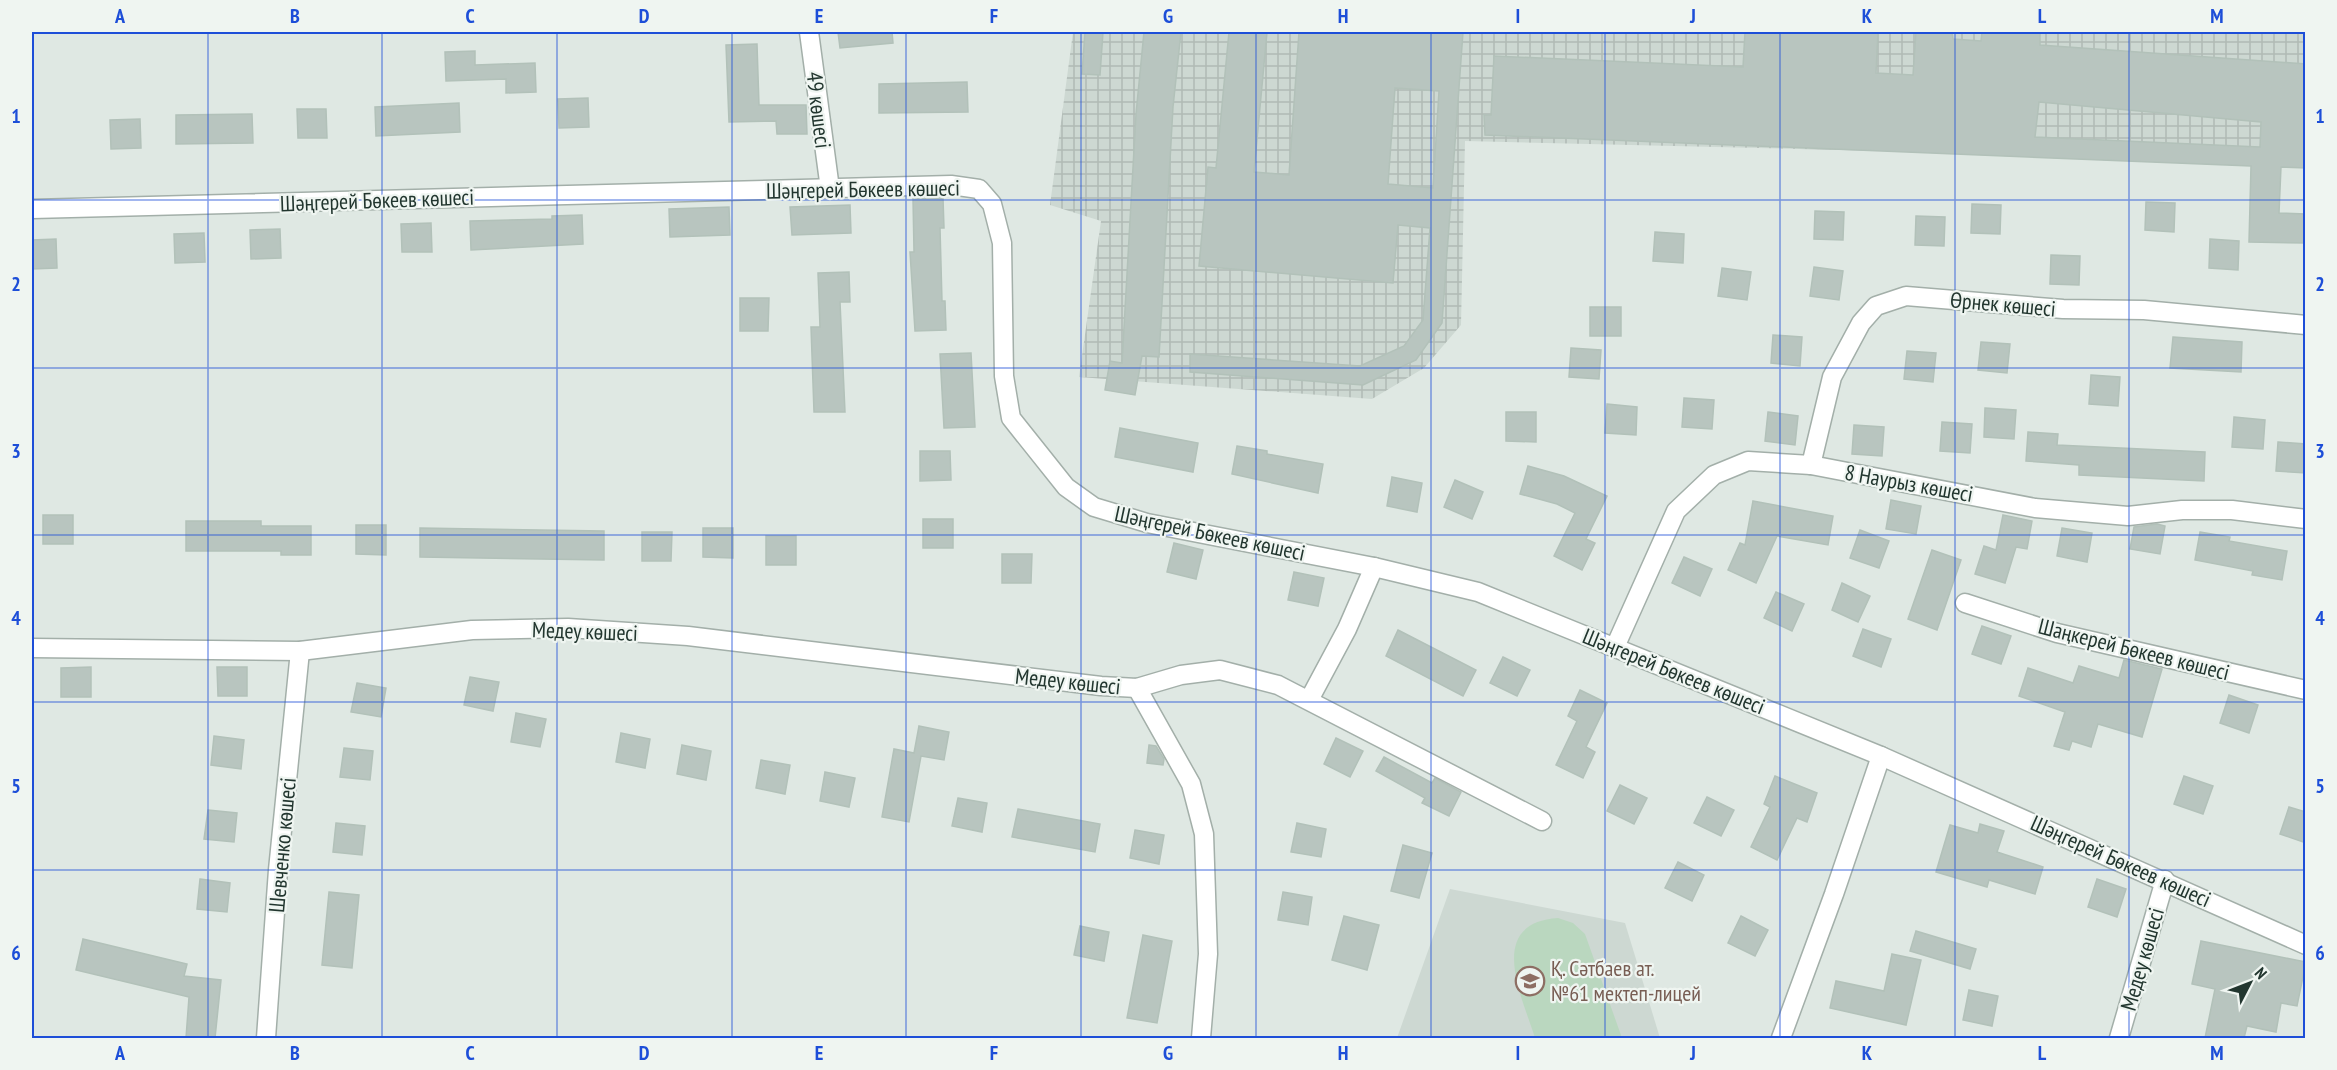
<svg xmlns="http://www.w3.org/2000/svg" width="2337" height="1070" font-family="'PT Sans Narrow',sans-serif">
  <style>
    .built { fill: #cdd8d2 }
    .industrial { fill: url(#industrial-grid) }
    .green { fill: #bad7bf }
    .building { fill: #b8c5bf; stroke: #b2c1b9; stroke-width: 1.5; fill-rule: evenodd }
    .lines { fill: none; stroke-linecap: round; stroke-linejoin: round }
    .street-casing { stroke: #a3afa9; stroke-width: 21 }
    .street { stroke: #fff; stroke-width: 18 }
    .grid { fill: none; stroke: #1d4ed8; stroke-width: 1.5; stroke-opacity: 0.55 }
    .labels { text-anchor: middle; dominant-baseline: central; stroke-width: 4.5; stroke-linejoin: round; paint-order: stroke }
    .street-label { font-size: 22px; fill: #22362f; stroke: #eff5f1 }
    .education-label { font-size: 22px; fill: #785e54; stroke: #eff5f1; text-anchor: start }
    .neatline { fill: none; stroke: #1d4ed8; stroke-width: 2 }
    .grid-label { font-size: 20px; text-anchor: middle; font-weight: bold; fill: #1d4ed8 }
  </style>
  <defs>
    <pattern id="industrial-grid" width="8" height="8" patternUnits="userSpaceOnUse" patternTransform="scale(1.5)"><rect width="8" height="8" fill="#cdd8d2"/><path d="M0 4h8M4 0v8" fill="none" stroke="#b0bab5"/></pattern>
  </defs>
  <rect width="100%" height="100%" fill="#dfe8e3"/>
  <polygon class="built" points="1450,889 1625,923 1660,1038 1397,1038"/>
  <polygon class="industrial" points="1073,32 2294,32 2305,34 2305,161 1465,141 1461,325 1424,368 1372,399 1079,377 1101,221 1050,205"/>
  <path class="green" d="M1558,918l15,5 12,11 37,104h-87c-13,-42 -50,-115 23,-120z"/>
  <g class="building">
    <polygon points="838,32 892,32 893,43 840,48"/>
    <polygon points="1085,32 1103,32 1100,75 1082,74"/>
    <polygon points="1144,32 1181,32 1173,107 1159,357 1142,356 1135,395 1105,390 1110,361 1122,363 1136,114"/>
    <path d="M1229,32h38l-13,140 35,3 10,-143h164l-21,291 -26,37 -53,25 -173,-13v-18l170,12 44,-20 19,-26 7,-92 -32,-3 -5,58 -194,-17 9,-99 8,1zM1395,88l44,3 -6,97 -45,-4z"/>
    <path d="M1745,32h133l-2,41 37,2 3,-43h36l1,7 28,2 1,-9h48l10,1v12l266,19v104l-25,-1 -2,46 27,1v29l-57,-1 2,-76 -766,-31 -1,-20h7l3,-59 249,11zM2039,102l222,20 -1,25 -225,-10z"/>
    <polygon points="757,44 759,105 806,105 807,134 777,134 776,121 729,122 726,45"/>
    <polygon points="475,51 475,65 535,63 536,92 506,93 506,79 446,81 445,52"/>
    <polygon points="967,82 968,112 879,113 879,84"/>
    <polygon points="588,98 589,127 559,128 558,99"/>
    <polygon points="459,103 460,132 376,136 375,107"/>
    <polygon points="297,109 326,109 327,138 298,138"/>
    <polygon points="252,114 253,143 176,144 176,115"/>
    <polygon points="140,119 141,148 111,149 110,120"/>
    <polygon points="943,198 944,228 940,228 942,301 945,301 946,330 915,331 910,252 914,252 913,199"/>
    <polygon points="2146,202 2175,203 2174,232 2145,230"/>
    <polygon points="1972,204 2001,205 2000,234 1971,233"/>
    <polygon points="850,205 851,233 792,235 790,207"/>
    <polygon points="729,207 730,235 670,237 669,209"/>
    <polygon points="1815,211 1844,212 1843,240 1814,239"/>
    <polygon points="582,215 583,244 471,250 470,221 552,219 552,216"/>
    <polygon points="1916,216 1945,217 1944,246 1915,245"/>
    <polygon points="431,223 432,252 402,252 401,224"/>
    <polygon points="280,229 281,258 251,259 250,230"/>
    <polygon points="1655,232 1684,234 1683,263 1653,261"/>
    <polygon points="204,233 205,262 175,263 174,234"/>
    <polygon points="56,239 57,268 32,269 32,240"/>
    <polygon points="2210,239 2239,241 2238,270 2209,268"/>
    <polygon points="2051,255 2080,256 2079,285 2050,284"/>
    <polygon points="1814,267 1843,271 1839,300 1810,296"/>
    <polygon points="1722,268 1751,272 1747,300 1718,296"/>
    <polygon points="849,272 850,302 840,302 845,412 814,412 811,327 820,327 818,273"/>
    <polygon points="740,298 769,298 768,331 740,331"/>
    <rect x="1590" y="307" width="31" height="29"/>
    <polygon points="1773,335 1802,337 1800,366 1771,363"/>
    <polygon points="2173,337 2242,342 2241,372 2170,368"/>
    <polygon points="1981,342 2010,344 2007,373 1978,370"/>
    <polygon points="1571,348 1601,350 1599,379 1569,377"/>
    <polygon points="1907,351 1936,353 1933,382 1904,379"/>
    <polygon points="971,353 975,427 944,428 940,354"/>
    <polygon points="2091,375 2120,377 2118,406 2089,404"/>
    <polygon points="1684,398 1714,400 1712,429 1682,427"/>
    <polygon points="1607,404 1637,407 1636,435 1605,433"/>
    <polygon points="1985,408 2016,410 2014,439 1984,437"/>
    <polygon points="1506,412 1536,412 1536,442 1506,441"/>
    <polygon points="1768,412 1798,416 1795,445 1765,441"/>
    <polygon points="2234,417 2265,420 2263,449 2232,447"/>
    <polygon points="1942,422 1972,424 1970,453 1940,451"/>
    <polygon points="1854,425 1884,427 1882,456 1852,454"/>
    <polygon points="1120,428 1198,443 1193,472 1115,457"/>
    <polygon points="2028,432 2058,434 2057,445 2205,452 2204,481 2079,475 2079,465 2026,461"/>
    <polygon points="2278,442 2306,444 2306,473 2276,471"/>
    <polygon points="1237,446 1267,451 1267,454 1323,464 1318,493 1232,474"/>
    <polygon points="920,451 950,451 951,480 920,481"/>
    <polygon points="1528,466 1564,476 1607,496 1586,539 1595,543 1582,570 1554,556 1575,513 1557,504 1520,494"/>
    <polygon points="1392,477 1422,483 1417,512 1387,506"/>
    <polygon points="1455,480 1483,492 1472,519 1444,507"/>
    <polygon points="1891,500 1921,506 1916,534 1886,529"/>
    <polygon points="1753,501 1833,516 1828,545 1777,536 1756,583 1728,570 1740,543 1745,545"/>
    <rect x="43" y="515" width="30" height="29"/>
    <polygon points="2003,515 2032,521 2027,549 2016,547 2005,583 1975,574 1984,546 1996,550"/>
    <rect x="923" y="519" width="30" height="29"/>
    <polygon points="186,521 261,521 261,526 311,526 311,555 281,555 281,551 186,551"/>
    <polygon points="2157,524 2165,526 2160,554 2130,549 2134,527"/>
    <polygon points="356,525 386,525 386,555 356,554"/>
    <polygon points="420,528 604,531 604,560 420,557"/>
    <polygon points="703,528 733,528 733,558 703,557"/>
    <polygon points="2062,528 2092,533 2087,562 2057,556"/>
    <polygon points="1860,530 1889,541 1879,568 1850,558"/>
    <polygon points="642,532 672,532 671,561 642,561"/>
    <polygon points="2200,532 2230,537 2229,541 2287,551 2282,580 2252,575 2253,571 2195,560"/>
    <rect x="766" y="536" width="30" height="29"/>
    <polygon points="1174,543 1203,550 1196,579 1167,572"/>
    <polygon points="1932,550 1961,560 1937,630 1908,619"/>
    <polygon points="1002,554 1032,554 1031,583 1002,583"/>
    <polygon points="1684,557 1712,569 1700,596 1672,583"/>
    <polygon points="1294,572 1324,578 1318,606 1288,600"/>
    <polygon points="1842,583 1870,596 1858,622 1832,610"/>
    <polygon points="1776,592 1804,604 1792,631 1764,618"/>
    <polygon points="1982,626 2011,636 2001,664 1972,654"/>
    <polygon points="1863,629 1891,639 1881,667 1853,656"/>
    <polygon points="1398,630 1476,670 1463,696 1386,656"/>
    <polygon points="1503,657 1530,670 1517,696 1490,683"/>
    <polygon points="2124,660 2162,669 2142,737 2098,724 2091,747 2072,741 2069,750 2054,746 2065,712 2019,696 2028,668 2073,683 2079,666 2119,678"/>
    <polygon points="91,667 91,697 61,697 61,668"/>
    <polygon points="217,667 247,667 247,696 218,696"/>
    <polygon points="470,677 499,682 493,711 464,705"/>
    <polygon points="357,683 386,688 381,717 351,712"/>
    <polygon points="1580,690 1607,703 1586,747 1595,752 1583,778 1556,765 1577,721 1568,716"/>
    <polygon points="2229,695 2258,705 2249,733 2220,723"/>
    <polygon points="516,713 546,719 540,747 511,742"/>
    <polygon points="919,726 949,732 944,760 921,756 909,822 882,817 894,749 914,753"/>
    <polygon points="621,733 650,739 645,768 616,762"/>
    <polygon points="214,736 244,740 241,769 211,765"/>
    <polygon points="1336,738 1363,751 1350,777 1324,764"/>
    <polygon points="682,745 711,751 706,780 677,774"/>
    <polygon points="1149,745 1156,746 1164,759 1163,765 1147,763"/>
    <polygon points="344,748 373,751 370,780 340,777"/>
    <polygon points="1384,757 1432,783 1435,778 1461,792 1449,816 1422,803 1425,798 1376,771"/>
    <polygon points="761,760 790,765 785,794 756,788"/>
    <polygon points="825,772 855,778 849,807 820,801"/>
    <polygon points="1775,776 1817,793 1807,822 1797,818 1777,860 1751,847 1770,807 1764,804"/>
    <polygon points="2184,776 2213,786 2203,814 2174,804"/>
    <polygon points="1620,785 1647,798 1634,824 1607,811"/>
    <polygon points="1707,797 1734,810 1721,836 1694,823"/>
    <polygon points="958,798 987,803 982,832 952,826"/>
    <polygon points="2289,807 2306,812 2306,843 2280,834"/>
    <polygon points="1018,809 1100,824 1095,852 1012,837"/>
    <polygon points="208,810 237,813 234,842 204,839"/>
    <polygon points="336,823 365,826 362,855 333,852"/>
    <polygon points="1297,823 1326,829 1321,857 1291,852"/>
    <polygon points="1980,824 2004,831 1997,852 2043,867 2035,894 1989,880 1987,887 1936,872 1950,825 1978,833"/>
    <polygon points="1135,830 1164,835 1159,864 1130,858"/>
    <polygon points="1403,845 1432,853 1419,898 1391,891"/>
    <polygon points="1678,862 1704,875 1692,901 1665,888"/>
    <polygon points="200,879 230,883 227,912 197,909"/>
    <polygon points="2097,879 2126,889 2117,917 2088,907"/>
    <polygon points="329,892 359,895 352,968 322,965"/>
    <polygon points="1283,892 1312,897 1308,925 1278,920"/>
    <polygon points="1344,916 1379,925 1367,970 1332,960"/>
    <polygon points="1741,916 1768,930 1755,956 1728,943"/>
    <polygon points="1080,926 1109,932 1104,961 1074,955"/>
    <polygon points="1916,931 1976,949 1970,969 1910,951"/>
    <polygon points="1143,935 1172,941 1157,1023 1127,1018"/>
    <polygon points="83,939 187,964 184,976 221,980 215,1038 186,1038 189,997 76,970"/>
    <polygon points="2201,941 2306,962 2297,1006 2281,1003 2276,1032 2247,1026 2244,1038 2205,1038 2215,989 2192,984"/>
    <polygon points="1892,954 1921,960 1906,1025 1830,1008 1836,981 1884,991"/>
    <polygon points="1969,990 1998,996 1992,1026 1963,1020"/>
  </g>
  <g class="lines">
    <g class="street-casing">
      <g id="street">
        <polyline points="809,32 830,189"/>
        <polyline points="32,209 951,185 979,189 992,204 1002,243 1004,376 1011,418 1066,487 1094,507 1147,523 1374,567 1478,592 1881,756 2306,945"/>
        <polyline points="1811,465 1832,377 1861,323 1876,306 1906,296 2063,309 2144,310 2306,325"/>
        <polyline points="1965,603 2057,633 2306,690"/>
        <polyline points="1615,647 1676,511 1714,475 1748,461 1811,465 2035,508 2128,516 2182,510 2232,510 2306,519"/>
        <polyline points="32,648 300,651 472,630 568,628 688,636 1101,686 1137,688 1181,675 1220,670 1278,685 1542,821"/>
        <polyline points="1137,688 1191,784 1204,834 1208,954 1201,1038"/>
        <polyline points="1309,700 1347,629 1374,567"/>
        <polyline points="266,1038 278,870 300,651"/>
        <polyline points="1781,1038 1834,894 1881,756"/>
        <polyline points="2119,1038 2165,880"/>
      </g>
    </g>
    <use href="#street" class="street"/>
  </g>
  <path class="grid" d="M208,32v1006M382,32v1006M557,32v1006M732,32v1006M906,32v1006M1081,32v1006M1256,32v1006M1431,32v1006M1605,32v1006M1780,32v1006M1955,32v1006M2129,32v1006M32,200h2274M32,368h2274M32,535h2274M32,702h2274M32,870h2274"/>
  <defs>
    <g id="school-ring" transform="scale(1.5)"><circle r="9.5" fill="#eff5f1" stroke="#8d6e63" stroke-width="1.5"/><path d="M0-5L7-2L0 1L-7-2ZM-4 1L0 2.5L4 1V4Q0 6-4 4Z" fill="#8d6e63"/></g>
  </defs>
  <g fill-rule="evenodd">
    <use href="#school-ring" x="1530" y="981"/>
  </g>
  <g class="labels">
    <g class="street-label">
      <text transform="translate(819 110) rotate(83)">49 көшесі</text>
      <text transform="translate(863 189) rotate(-1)">Шәңгерей Бөкеев көшесі</text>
      <text transform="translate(377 200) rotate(-2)">Шәңгерей Бөкеев көшесі</text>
      <text transform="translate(2003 304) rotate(5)">Өрнек көшесі</text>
      <text transform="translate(1909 483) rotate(10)">8 Наурыз көшесі</text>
      <text transform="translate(1210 533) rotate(12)">Шәңгерей Бөкеев көшесі</text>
      <text transform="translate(585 631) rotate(2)">Медеу көшесі</text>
      <text transform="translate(2134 649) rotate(14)">Шаңкерей Бөкеев көшесі</text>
      <text transform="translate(1674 671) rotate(22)">Шәңгерей Бөкеев көшесі</text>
      <text transform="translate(1068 681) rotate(6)">Медеу көшесі</text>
      <text transform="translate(282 845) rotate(-85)">Шевченко көшесі</text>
      <text transform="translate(2121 861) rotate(24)">Шәңгерей Бөкеев көшесі</text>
      <text transform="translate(2142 959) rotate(-74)">Медеу көшесі</text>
    </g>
    <g class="education-label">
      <text x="1551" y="968">Қ. Сәтбаев ат.<tspan x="1551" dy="25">№61 мектеп-лицей</tspan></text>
    </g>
  </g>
  <rect width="2337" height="1070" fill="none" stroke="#eff5f1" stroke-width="66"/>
  <g transform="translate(2250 983) rotate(48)" stroke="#eff5f1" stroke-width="4.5" paint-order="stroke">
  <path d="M0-4.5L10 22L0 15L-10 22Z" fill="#22362f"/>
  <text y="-9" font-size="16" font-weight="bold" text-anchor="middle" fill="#22362f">N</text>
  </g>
  <rect x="33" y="33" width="2271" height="1004" class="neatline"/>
  <g class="grid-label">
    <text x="120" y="23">A</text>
    <text x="295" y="23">B</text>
    <text x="470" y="23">C</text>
    <text x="644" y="23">D</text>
    <text x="819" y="23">E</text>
    <text x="994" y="23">F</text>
    <text x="1168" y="23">G</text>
    <text x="1343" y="23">H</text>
    <text x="1518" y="23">I</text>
    <text x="1693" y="23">J</text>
    <text x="1867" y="23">K</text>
    <text x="2042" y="23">L</text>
    <text x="2217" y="23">M</text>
    <text x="16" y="123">1</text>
    <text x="2320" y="123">1</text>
    <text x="16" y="291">2</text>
    <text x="2320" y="291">2</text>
    <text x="16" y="458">3</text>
    <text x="2320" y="458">3</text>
    <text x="16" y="625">4</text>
    <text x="2320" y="625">4</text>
    <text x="16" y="793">5</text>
    <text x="2320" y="793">5</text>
    <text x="16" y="960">6</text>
    <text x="2320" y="960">6</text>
    <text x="120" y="1060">A</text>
    <text x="295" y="1060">B</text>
    <text x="470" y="1060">C</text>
    <text x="644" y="1060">D</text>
    <text x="819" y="1060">E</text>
    <text x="994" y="1060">F</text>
    <text x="1168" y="1060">G</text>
    <text x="1343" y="1060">H</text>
    <text x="1518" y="1060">I</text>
    <text x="1693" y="1060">J</text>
    <text x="1867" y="1060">K</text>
    <text x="2042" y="1060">L</text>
    <text x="2217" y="1060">M</text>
  </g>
</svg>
